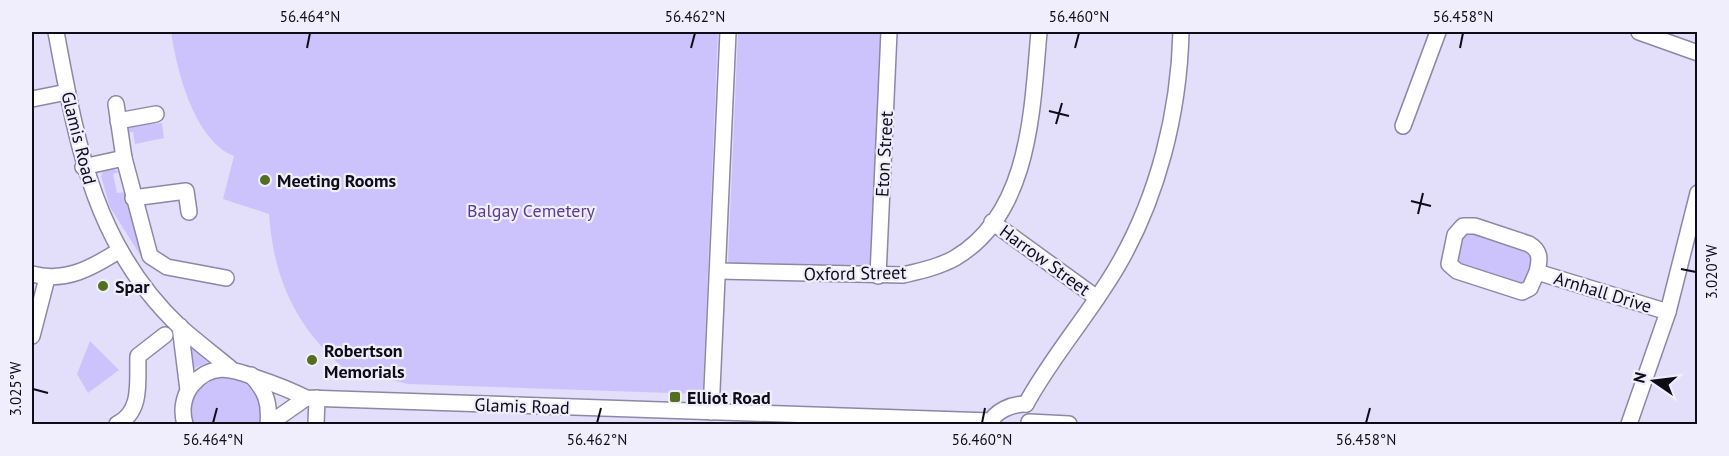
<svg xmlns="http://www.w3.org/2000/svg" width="1729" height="456" font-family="'PT Sans',sans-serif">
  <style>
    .green { fill: #cdc3fc }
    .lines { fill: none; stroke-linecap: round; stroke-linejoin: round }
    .minor-casing { stroke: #8d87a7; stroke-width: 18 }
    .minor { stroke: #fff; stroke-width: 15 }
    .ticks { fill: none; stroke: #0f0c18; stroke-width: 2 }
    .poi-dot { fill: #546e20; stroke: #f0eefc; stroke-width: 2 }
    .labels { text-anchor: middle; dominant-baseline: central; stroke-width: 4.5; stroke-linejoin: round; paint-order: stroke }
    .street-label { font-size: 18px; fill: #0f0c18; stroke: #f0eefc }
    .poi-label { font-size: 18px; font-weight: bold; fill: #0f0c18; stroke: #f0eefc; text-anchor: start }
    .park-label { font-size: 18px; fill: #563f92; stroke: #f0eefc }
    .neatline { fill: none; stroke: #0f0c18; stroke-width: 2 }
    .ticks-label { font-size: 15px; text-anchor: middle; fill: #0f0c18 }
  </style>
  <rect width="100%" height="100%" fill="#e3defa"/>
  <g class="green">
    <path d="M171,32h547l-15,357 -2,5 -293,-10 -25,-6 -18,-9 -8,10c-57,-44 -83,-94 -88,-165l-46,-15 11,-43c-40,-16 -57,-85 -63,-124z"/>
    <polygon points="738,32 885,32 875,268 734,267 728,261"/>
    <path d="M149,120l3,4 10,-1 2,15 -29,6 -2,-12 -8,1c0,-12 14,-11 24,-13z"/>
    <polygon points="112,168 119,172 113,174 117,193 126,192 149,262 147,266 110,207 101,176 103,171"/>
    <polygon points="1473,230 1529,249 1534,256 1527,282 1522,286 1459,267 1455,262 1459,237"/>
    <polygon points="190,337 213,360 192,369"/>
    <polygon points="90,341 119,370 88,393 77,374"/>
    <path d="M223,376c27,3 43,22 35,48h-65c-9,-23 8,-42 30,-48z"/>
  </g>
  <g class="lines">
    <g class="minor-casing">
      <g id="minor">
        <path d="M56,32c21,111 37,213 124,295 16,14 33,27 50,41"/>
        <polyline points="1639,32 1698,53"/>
        <polyline points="32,99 67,92"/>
        <polyline points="116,104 124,158 150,256 167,267 226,278"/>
        <polyline points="118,121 156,114"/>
        <polyline points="1403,126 1438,32"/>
        <polyline points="83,167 124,158"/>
        <polyline points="133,198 186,191 189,212"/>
        <polyline points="992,222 1097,298"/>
        <path d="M718,271l185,4c17,-4 36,-8 52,-17 76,-45 77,-149 84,-226"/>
        <path d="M1537,272l-7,16 -8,4 -65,-21 -8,-7 6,-29 8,-9h12l54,18c12,7 11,15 8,28l131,40"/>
        <path d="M32,274c33,9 60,-6 88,-24"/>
        <polyline points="878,276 889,32"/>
        <polyline points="180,326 188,390"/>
        <polyline points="32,336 47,278"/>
        <path d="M251,375c15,16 19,28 17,49"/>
        <path d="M1026,404c26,-48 63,-89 91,-137 41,-70 62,-154 64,-235"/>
        <polyline points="711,412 728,32"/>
        <polyline points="1029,422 1069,424"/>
        <path d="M117,424c26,-12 20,-44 21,-68l27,-21"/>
        <path d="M185,424c-4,-13 -2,-28 7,-39 19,-22 38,-17 62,-8 18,6 35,12 52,21l684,23"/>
        <polyline points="269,424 306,398"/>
        <polyline points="316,424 317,398"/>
        <path d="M990,424c4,-13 22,-20 36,-20"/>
        <polyline points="1629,424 1668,312 1698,193"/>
      </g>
    </g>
    <use href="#minor" class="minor"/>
  </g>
  <path class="ticks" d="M307,48l3,-15M691,48l4,-15M1075,48l4,-15M1460,48l3,-15M1049,111l20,5M1056,124l6,-21M1411,201l20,5M1418,214l5,-21M1681,269l15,3M33,389l15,4M213,423l4,-15M597,423l4,-15M982,423l3,-15M1366,423l4,-15"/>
  <g class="poi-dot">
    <circle cx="265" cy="180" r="6"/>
    <circle cx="103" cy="286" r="6"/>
    <circle cx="312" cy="360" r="6"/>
    <rect x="669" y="391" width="12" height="12" rx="3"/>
  </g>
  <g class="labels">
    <g class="street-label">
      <text transform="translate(79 138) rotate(76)">Glamis Road</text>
      <text transform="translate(884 154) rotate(-87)">Eton Street</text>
      <text transform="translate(1045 260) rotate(36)">Harrow Street</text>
      <text transform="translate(855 273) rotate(-1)">Oxford Street</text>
      <text transform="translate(1603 292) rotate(17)">Arnhall Drive</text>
      <text transform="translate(522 406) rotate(2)">Glamis Road</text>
    </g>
    <g class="poi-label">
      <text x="277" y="180">Meeting Rooms</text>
      <text x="115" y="286">Spar</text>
      <text x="324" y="350">Robertson<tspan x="324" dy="21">Memorials</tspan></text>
      <text x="687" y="397">Elliot Road</text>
    </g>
    <g class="park-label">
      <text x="531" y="210">Balgay Cemetery</text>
    </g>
  </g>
  <rect width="1729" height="456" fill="none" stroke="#f0eefc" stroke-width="66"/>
  <g transform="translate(1654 381) rotate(284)" stroke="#f0eefc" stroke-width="4.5" paint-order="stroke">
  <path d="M0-4.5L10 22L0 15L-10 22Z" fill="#0f0c18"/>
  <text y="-9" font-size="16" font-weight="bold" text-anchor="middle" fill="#0f0c18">N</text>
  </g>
  <rect x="33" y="33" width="1663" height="390" class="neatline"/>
  <g class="ticks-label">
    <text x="310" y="22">56.464°N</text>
    <text x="695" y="22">56.462°N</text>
    <text x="1079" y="22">56.460°N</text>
    <text x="1463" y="22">56.458°N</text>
    <text transform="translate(1712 272) rotate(-90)" y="5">3.020°W</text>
    <text transform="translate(16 389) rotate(-90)" y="5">3.025°W</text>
    <text x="213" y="445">56.464°N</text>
    <text x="597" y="445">56.462°N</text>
    <text x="982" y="445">56.460°N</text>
    <text x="1366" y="445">56.458°N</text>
  </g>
</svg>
